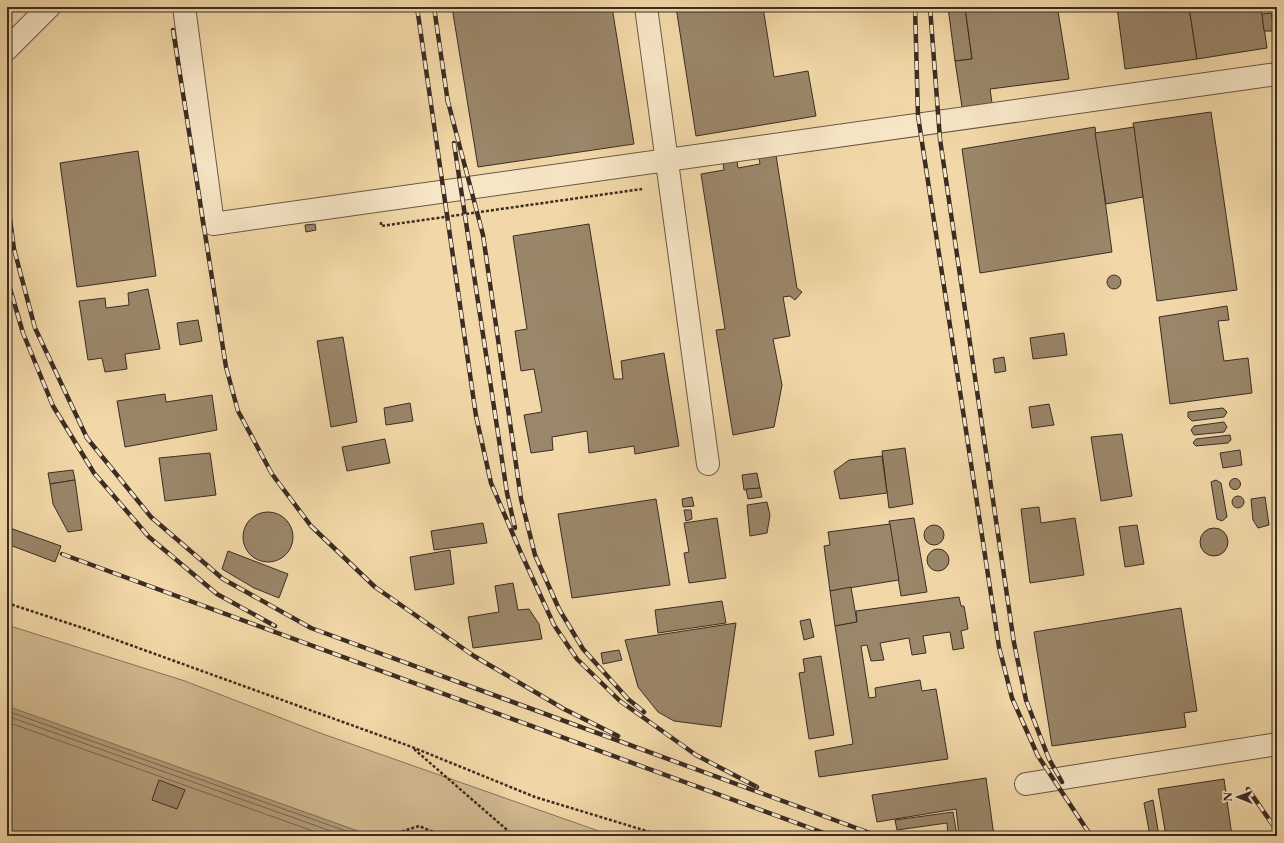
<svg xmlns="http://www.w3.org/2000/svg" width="1284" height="843" font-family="'Libre Caslon Text',serif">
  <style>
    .green { fill: #d3bb92; stroke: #87745b }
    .water { fill: #b49e7b; stroke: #847158 }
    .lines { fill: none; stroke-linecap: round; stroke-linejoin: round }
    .shore { stroke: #786650; stroke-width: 1 }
    .building { fill: #9a8669; stroke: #3b2d24 }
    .minor-casing { stroke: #695845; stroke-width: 24 }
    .path { stroke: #3b2d24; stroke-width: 2.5; stroke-dasharray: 3 2; stroke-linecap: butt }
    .minor { stroke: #f7e6c6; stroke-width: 22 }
    .rail-casing { stroke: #3b2d24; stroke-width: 4.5 }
    .rail { stroke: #f7e6c6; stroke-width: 3; stroke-dasharray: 9; stroke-linecap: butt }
  </style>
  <rect width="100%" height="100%" fill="#f2d8a8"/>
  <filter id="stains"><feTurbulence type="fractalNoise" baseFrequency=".005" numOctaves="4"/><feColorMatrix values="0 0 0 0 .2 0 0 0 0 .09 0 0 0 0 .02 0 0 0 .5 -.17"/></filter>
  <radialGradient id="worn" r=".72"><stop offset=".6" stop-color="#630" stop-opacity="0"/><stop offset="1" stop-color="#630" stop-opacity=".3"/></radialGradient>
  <polygon class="green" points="7,625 185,681 320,733 613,836 371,836 7,707"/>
  <polygon class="water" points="7,706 372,836 7,836"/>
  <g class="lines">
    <g class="shore">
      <polyline points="7,711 360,836"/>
      <polyline points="7,716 345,836"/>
      <polyline points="7,722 327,836"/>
    </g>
  </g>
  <g class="building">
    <polygon points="452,7 612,7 634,144 478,167"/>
    <polygon points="676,7 763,7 774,77 808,71 816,116 696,136"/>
    <polygon points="948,7 965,7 972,59 955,61"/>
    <polygon points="965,7 1092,7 1058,11 1069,79 990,89 992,103 962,107 955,61 972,59"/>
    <polygon points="1117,7 1189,7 1197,59 1125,69"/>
    <polygon points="1189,7 1261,7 1267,48 1197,59"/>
    <polygon points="1271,13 1275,31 1264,31 1262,14"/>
    <polygon points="1211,112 1237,290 1157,301 1133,123"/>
    <polygon points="1095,127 1112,252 980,273 962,149"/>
    <polygon points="1134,127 1143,197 1106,204 1095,133"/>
    <polygon points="775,149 797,288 802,292 795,300 790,296 783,297 790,336 773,339 782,385 774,427 733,435 716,330 725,329 701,174 724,170 723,163 737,161 738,168 760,164 758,152"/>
    <polygon points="138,151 156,276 77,287 60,163"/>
    <polygon points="315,224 316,230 306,232 305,225"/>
    <polygon points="589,224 614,379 623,379 621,361 664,353 679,446 635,454 634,446 589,453 587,431 552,437 553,450 531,453 524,415 542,412 534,369 521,371 515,331 527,329 513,236"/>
    <circle cx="1114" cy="282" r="7"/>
    <polygon points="148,289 160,349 125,354 127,369 105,372 102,358 88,360 79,301 105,298 106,308 129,305 128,293"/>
    <polygon points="1227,306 1229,320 1218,321 1224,361 1248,358 1252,393 1170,404 1159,317"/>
    <polygon points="198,320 202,341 180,345 177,323"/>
    <polygon points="1064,333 1067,355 1033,359 1030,338"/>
    <polygon points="343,337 357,422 331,427 317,341"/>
    <polygon points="1004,357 1006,371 995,373 993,359"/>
    <polygon points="165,394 166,402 212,395 217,430 125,447 117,401"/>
    <polygon points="410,403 413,421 386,425 384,408"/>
    <polygon points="1049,404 1054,425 1032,428 1029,407"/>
    <polygon points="1223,408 1227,412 1224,417 1192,421 1188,417 1188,412"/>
    <polygon points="1224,422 1227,427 1224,432 1194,435 1191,430 1194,426"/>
    <polygon points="1122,434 1132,496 1101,501 1091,437"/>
    <polygon points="1230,435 1231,440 1228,443 1196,446 1193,443 1196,439"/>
    <polygon points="385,439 390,463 347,471 342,447"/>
    <polygon points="905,448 913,504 889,508 882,451"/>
    <polygon points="1240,450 1242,465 1223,468 1220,453"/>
    <polygon points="210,453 216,495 165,501 159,458"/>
    <polygon points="882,456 887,493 840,499 834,471 849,460"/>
    <polygon points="73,470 75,480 50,484 48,473"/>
    <polygon points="757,473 760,488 744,490 742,475"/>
    <polygon points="7,476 10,492 7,492"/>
    <circle cx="1235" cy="484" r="5.5"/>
    <polygon points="75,480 82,530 68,532 53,504 50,484"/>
    <polygon points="1216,480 1221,483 1227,517 1222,521 1217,519 1211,482"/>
    <polygon points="760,488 762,497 748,499 746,489"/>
    <circle cx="1238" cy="502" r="6"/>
    <polygon points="692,497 694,506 683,507 682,499"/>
    <polygon points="1265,497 1269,525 1258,528 1253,520 1251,499"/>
    <polygon points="656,499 670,585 572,598 558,514"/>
    <polygon points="767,502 770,515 767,533 750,536 747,505"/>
    <polygon points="1039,507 1041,523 1075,518 1084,575 1030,583 1021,509"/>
    <polygon points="684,510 691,510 692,519 686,521"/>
    <circle cx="268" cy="537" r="25"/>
    <polygon points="717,518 726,578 689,583 684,553 689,552 684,523"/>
    <polygon points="914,518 927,592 901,596 889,521"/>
    <polygon points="483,523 487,543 434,550 431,531"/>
    <polygon points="890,524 899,580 830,591 824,546 830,545 828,532"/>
    <circle cx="934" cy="535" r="10"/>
    <polygon points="1137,525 1144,564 1125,567 1119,527"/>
    <polygon points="7,527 61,546 55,562 7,544"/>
    <circle cx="1214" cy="542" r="14"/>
    <circle cx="938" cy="560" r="11"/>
    <polygon points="450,550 454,584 415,590 410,557"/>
    <polygon points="228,551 288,574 279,598 254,588 222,569"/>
    <polygon points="513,583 518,610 529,609 539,624 542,639 473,648 468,617 499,612 495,586"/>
    <polygon points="851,587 857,622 835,626 830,591"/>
    <polygon points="959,597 961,606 964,606 968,629 961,631 964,648 953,650 950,632 923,636 926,653 912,655 909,638 880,643 884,660 871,661 867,645 861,646 869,698 876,697 875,688 920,680 922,691 936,689 948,759 819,777 815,751 853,744 835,626 857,622 856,611"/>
    <polygon points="722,601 726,623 658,633 655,610"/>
    <polygon points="1181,608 1197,711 1184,713 1186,727 1052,746 1034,632"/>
    <polygon points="810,619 814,637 804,640 800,621"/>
    <polygon points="736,623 721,727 674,721 658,712 638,687 625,640"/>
    <polygon points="619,650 622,660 603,664 601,653"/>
    <polygon points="821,656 834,735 809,739 799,673 805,672 803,659"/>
    <polygon points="986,778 994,836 959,836 956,809 877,822 872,795"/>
    <polygon points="1224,779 1232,836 1166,836 1158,789"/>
    <polygon points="159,780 185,790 177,809 152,800"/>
    <polygon points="1153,800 1159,836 1150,836 1144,803"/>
    <polygon points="953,812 957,836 948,836 947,823 897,830 895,820"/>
  </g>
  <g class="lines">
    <g class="minor-casing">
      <g id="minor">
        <polyline points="184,7 213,224 1277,74"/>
        <polyline points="646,7 708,464"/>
        <polyline points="7,49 49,7"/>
        <polyline points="1026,784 1277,744"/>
      </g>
    </g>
    <g class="path">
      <polyline points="381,222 381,226 642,189"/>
      <polyline points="7,603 86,629 412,747 535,797 663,836"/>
      <polyline points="414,749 514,836"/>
      <polyline points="397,833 419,826 443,836"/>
    </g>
    <use href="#minor" class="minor"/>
    <g class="rail-casing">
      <g id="rail">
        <polyline points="417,7 476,416 491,483 521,553 554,625 577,659 620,701 696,755 757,787"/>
        <polyline points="434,7 448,103"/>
        <polyline points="915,7 918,116 999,647 1012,698 1038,756 1091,836"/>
        <polyline points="930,7 940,139 1014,643 1026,700 1049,759 1062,782"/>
        <polyline points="173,30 226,367 238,411 272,474 311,526 375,587 474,656 564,709 618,736"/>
        <polyline points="447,98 483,235 521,499 535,555 559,609 583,649 628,699 644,712"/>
        <polyline points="454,143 507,493 515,528"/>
        <polyline points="7,197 14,249 35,328 87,438 151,517 223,579 311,628 878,836"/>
        <polyline points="7,278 23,333 53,406 94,473 149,537 217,594 275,626"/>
        <polyline points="62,554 832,836"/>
        <polyline points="1248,789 1277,831"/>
      </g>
    </g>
    <use href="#rail" class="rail"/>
  </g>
  <rect width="1284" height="843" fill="none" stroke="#f2d8a8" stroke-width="24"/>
  <rect x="8" y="8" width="1268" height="827" fill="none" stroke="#3b2d24" stroke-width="2"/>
  <rect x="12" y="12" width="1260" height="819" fill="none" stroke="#3b2d24"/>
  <g transform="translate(1238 797) rotate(271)" stroke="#f7e6c6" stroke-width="3" paint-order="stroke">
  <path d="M0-3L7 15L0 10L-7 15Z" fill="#3b2d24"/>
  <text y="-6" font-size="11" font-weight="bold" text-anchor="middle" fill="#3b2d24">N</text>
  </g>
  <rect width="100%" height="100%" filter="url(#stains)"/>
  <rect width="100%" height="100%" fill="url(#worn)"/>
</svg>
